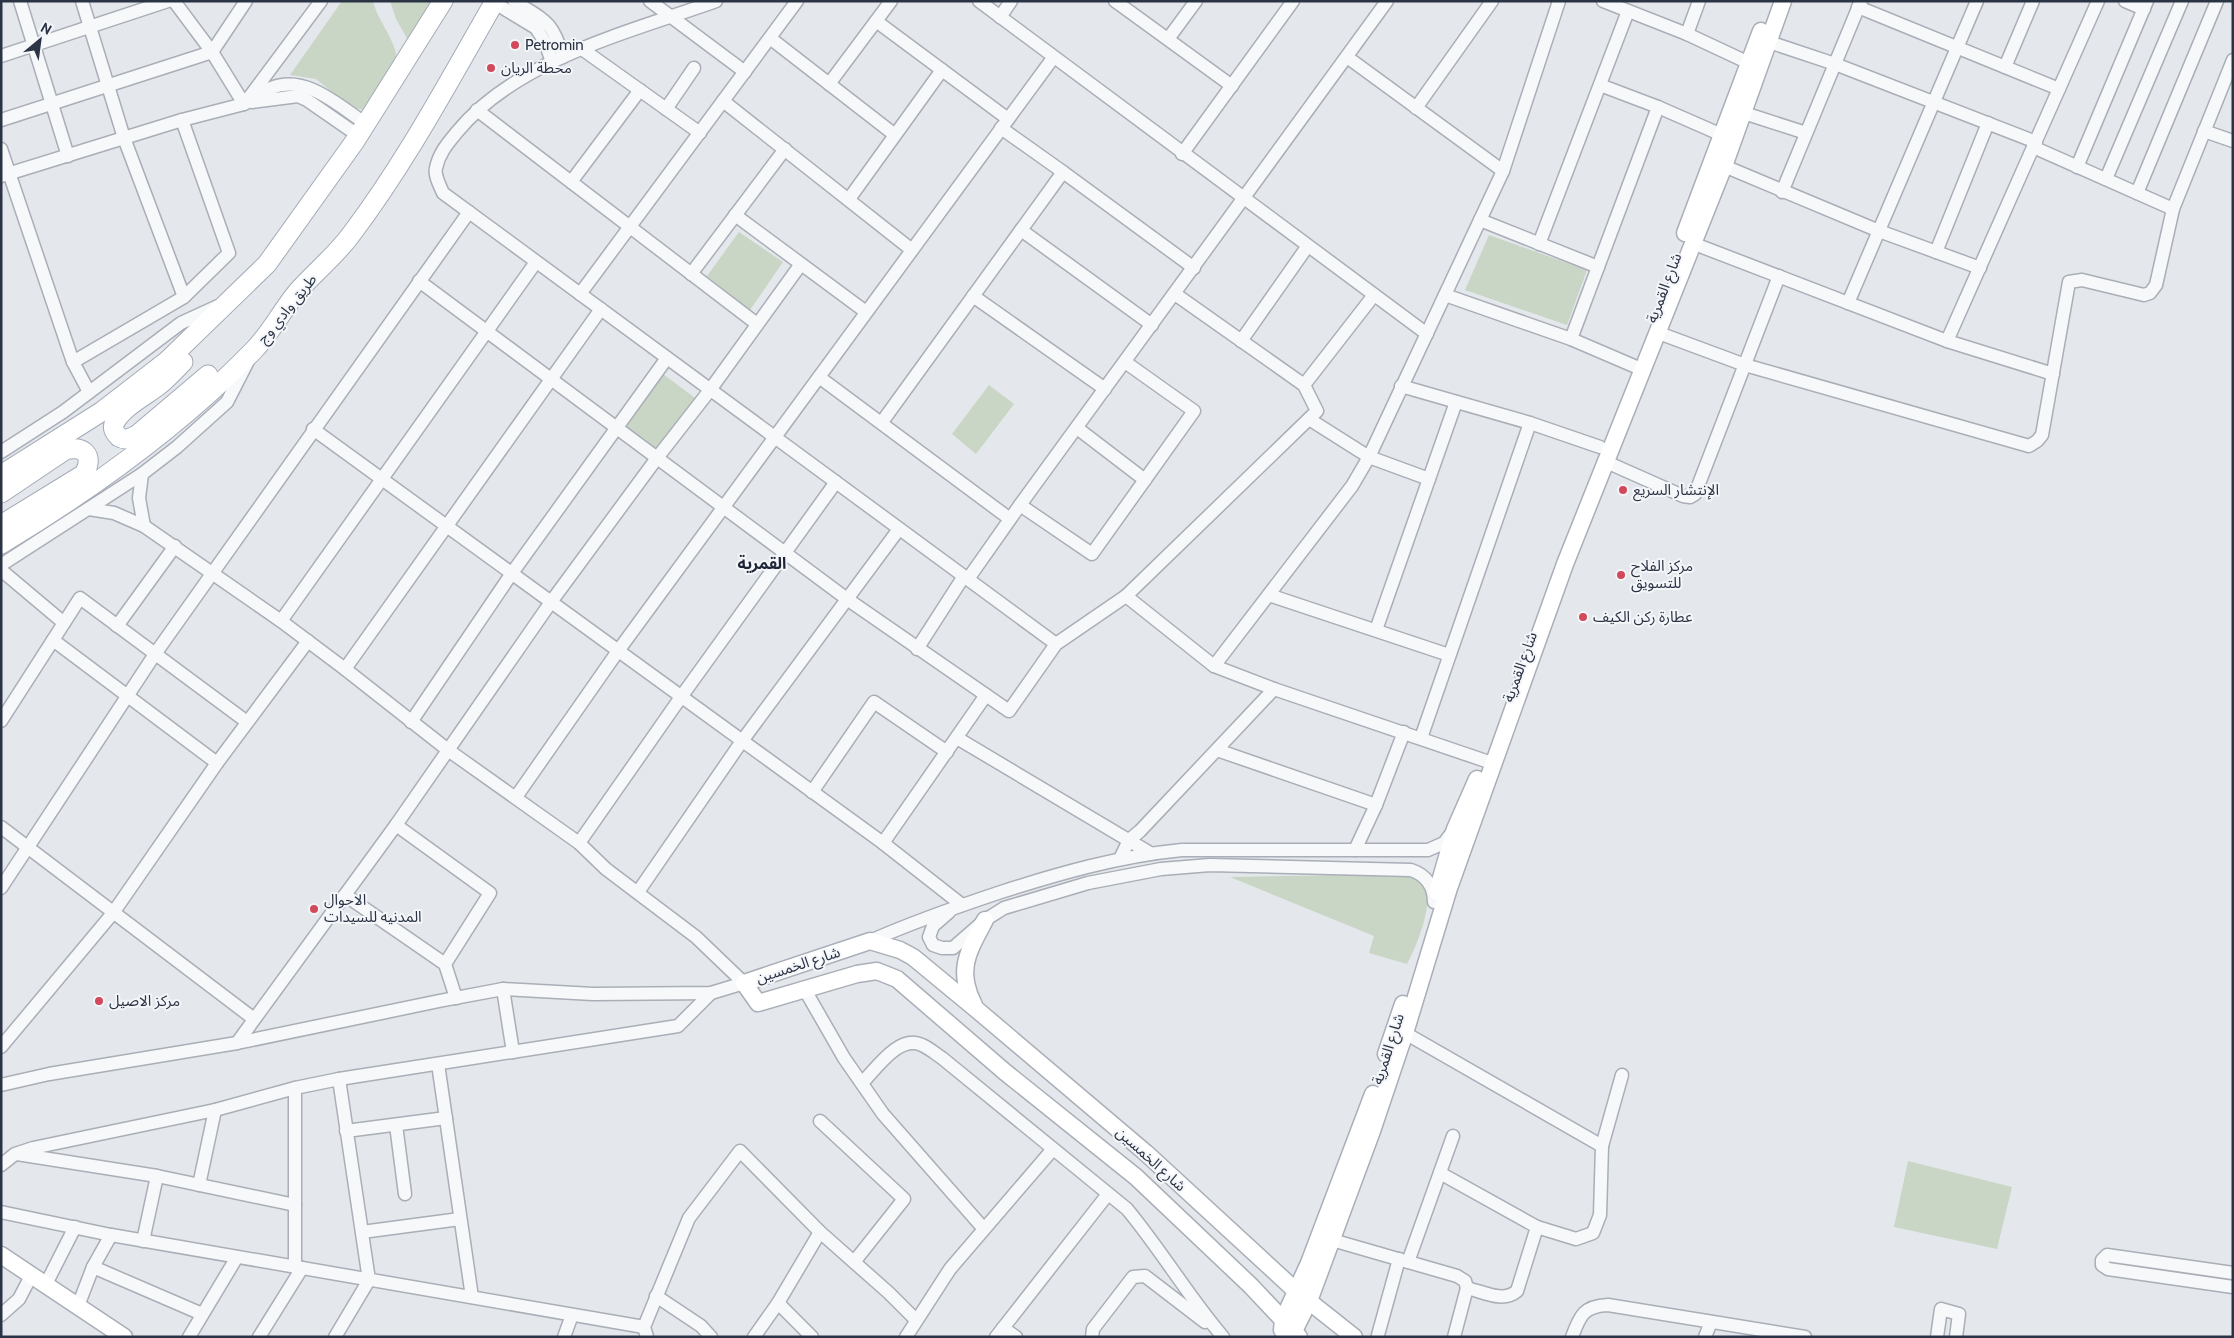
<svg xmlns="http://www.w3.org/2000/svg" width="2234" height="1338" font-family="Cabin,'Noto Sans Arabic',sans-serif">
  <style>
    .green { fill: #c9d6c5 }
    .lines { fill: none; stroke-linecap: round; stroke-linejoin: round }
    .street-casing { stroke: #a9aeb7; stroke-width: 15 }
    .secondary-casing { stroke: #a9aeb7; stroke-width: 19 }
    .primary-casing { stroke: #a3abb8; stroke-width: 21 }
    .street { stroke: #f7f8fa; stroke-width: 12 }
    .secondary { stroke: #fff; stroke-width: 16 }
    .primary { stroke: #fff; stroke-width: 19 }
    .poi-dot { fill: #d1495b; stroke: #f4f6f9; stroke-width: 2 }
    .labels { text-anchor: middle; dominant-baseline: central; stroke-width: 4; stroke-linejoin: round; paint-order: stroke }
    .poi-label { font-size: 15px; fill: #2b3445; stroke: #f4f6f9; text-anchor: start }
    .street-label { font-size: 15px; fill: #2b3445; stroke: #f4f6f9 }
    .neighbourhood-label { font-size: 16px; font-weight: bold; fill: #1d2536; stroke: #f4f6f9 }
  </style>
  <rect width="100%" height="100%" fill="#e4e7ec"/>
  <g class="green">
    <path d="M342,1h31c5,21 24,40 24,61l-32,48 -13,-2 -36,-29 -26,-4z"/>
    <polygon points="390,1 432,1 408,40 396,19"/>
    <polygon points="739,232 783,262 750,310 707,276"/>
    <polygon points="1489,235 1587,270 1567,325 1465,290"/>
    <polygon points="663,374 695,398 657,449 626,426"/>
    <polygon points="989,385 1014,404 976,454 952,434"/>
    <path d="M1409,874c7,4 16,10 18,19 3,20 -11,54 -20,71l-38,-11 5,-17 -144,-59z"/>
    <polygon points="1908,1161 2012,1187 1997,1249 1894,1227"/>
  </g>
  <g class="lines">
    <g class="street-casing">
      <g id="street">
        <polyline points="20,1 68,156"/>
        <polyline points="82,1 124,138 184,297"/>
        <path d="M514,1c31,20 38,19 49,56"/>
        <polyline points="650,1 745,72"/>
        <path d="M716,1c-86,31 -199,58 -259,131 -9,11 -18,21 -21,36 -2,7 4,18 7,25l613,451"/>
        <polyline points="979,1 1427,334"/>
        <polyline points="1115,1 1232,86"/>
        <polyline points="1603,1 1687,34 1749,63"/>
        <polyline points="2125,1 2144,9"/>
        <polyline points="495,3 536,28 545,42 552,62"/>
        <polyline points="1858,7 2059,89"/>
        <polyline points="1000,17 1011,1"/>
        <polyline points="876,21 1008,119"/>
        <polyline points="1687,34 1699,1"/>
        <polyline points="770,38 895,135"/>
        <polyline points="1168,39 1196,1"/>
        <polyline points="1769,42 1835,64 2036,142"/>
        <polyline points="582,49 700,133"/>
        <polyline points="1,56 168,1"/>
        <polyline points="1347,57 1503,171"/>
        <polyline points="2005,67 2033,1"/>
        <polyline points="829,84 891,1"/>
        <polyline points="1600,85 1658,107 1722,135"/>
        <polyline points="248,99 321,1"/>
        <polyline points="723,101 912,250"/>
        <polyline points="252,102 298,96 307,100 359,136"/>
        <path d="M244,104c9,-5 18,-13 27,-16 35,-14 68,18 95,36"/>
        <polyline points="1416,108 1492,1"/>
        <polyline points="666,109 694,68"/>
        <polyline points="477,110 757,324"/>
        <polyline points="1744,113 1806,133"/>
        <polyline points="1,120 212,52 246,1"/>
        <polyline points="1001,128 1063,172"/>
        <polyline points="2204,131 2233,141"/>
        <polyline points="2033,147 2173,209 2233,60"/>
        <polyline points="1,149 73,362 89,392"/>
        <polyline points="1182,154 1293,1"/>
        <polyline points="1724,166 1879,231 1980,268"/>
        <polyline points="2077,167 2147,1"/>
        <polyline points="1,176 182,120 244,104 212,52 174,1"/>
        <polyline points="2106,179 2182,1"/>
        <polyline points="571,182 640,90"/>
        <polyline points="1782,192 1861,1"/>
        <polyline points="2137,193 2217,1"/>
        <polyline points="849,199 942,70"/>
        <polyline points="735,215 866,312"/>
        <polyline points="1480,220 1598,267"/>
        <polyline points="1021,230 1152,325"/>
        <polyline points="1692,243 1947,341 2098,1"/>
        <polyline points="1539,244 1628,11"/>
        <polyline points="1936,252 1988,123"/>
        <polyline points="691,274 785,149"/>
        <polyline points="419,281 847,599 1009,711 1056,644 1126,596 1317,411 1304,385 1175,294"/>
        <polyline points="580,294 797,1"/>
        <polyline points="1445,295 1571,339 1634,366"/>
        <polyline points="973,296 1105,389"/>
        <polyline points="1848,303 1977,1"/>
        <polyline points="1656,332 1745,365 2029,446 2037,441 2042,435 2069,282 2082,280 2144,295 2150,293 2156,285 2173,209"/>
        <polyline points="1571,339 1658,107"/>
        <polyline points="1241,341 1307,247"/>
        <polyline points="1947,341 2053,374"/>
        <polyline points="73,362 184,297 229,253 182,120"/>
        <polyline points="819,377 1010,519"/>
        <polyline points="1304,385 1374,295"/>
        <polyline points="1401,386 1530,423 1600,447"/>
        <polyline points="1309,419 1369,457 1429,479"/>
        <polyline points="882,422 1063,172 1194,268"/>
        <polyline points="1077,428 1145,480"/>
        <polyline points="313,429 883,843 962,905"/>
        <polyline points="1,452 63,412 181,323 218,306"/>
        <polyline points="1604,461 1683,496 1690,497 1695,494 1779,276"/>
        <polyline points="142,474 139,498 144,526"/>
        <polyline points="1020,505 1092,554 1194,411 1125,362"/>
        <polyline points="1,565 142,474 177,447 227,402 247,363"/>
        <polyline points="1,570 64,623"/>
        <polyline points="968,579 1020,505 1387,1"/>
        <polyline points="1269,595 1449,655"/>
        <polyline points="1126,596 1214,666 1274,689 1486,761"/>
        <polyline points="281,621 536,262"/>
        <polyline points="117,626 175,546"/>
        <polyline points="1376,630 1456,402"/>
        <polyline points="53,640 217,763"/>
        <polyline points="917,649 964,576"/>
        <polyline points="1214,666 1352,486 1369,457 1503,171 1559,1"/>
        <polyline points="345,669 601,309"/>
        <polyline points="1,721 80,598 247,722"/>
        <polyline points="411,722 512,573 667,358"/>
        <polyline points="957,738 1150,853"/>
        <polyline points="1421,738 1530,423"/>
        <polyline points="1217,750 1376,805"/>
        <polyline points="812,792 874,702 947,752"/>
        <polyline points="516,797 618,651 1053,58"/>
        <polyline points="396,825 490,893 445,964"/>
        <polyline points="1,827 254,1019"/>
        <polyline points="579,843 681,697 836,482"/>
        <polyline points="883,843 986,695"/>
        <polyline points="1355,850 1376,805 1404,732"/>
        <polyline points="1120,859 1129,840 1140,831 1274,689"/>
        <polyline points="1,888 155,654 469,212"/>
        <polyline points="638,892 742,741 899,529"/>
        <polyline points="345,895 445,964 456,998"/>
        <path d="M949,912l-16,14 -4,11 4,8 9,3h11l32,-28 19,-12 84,-25 73,-14 49,-4 201,5c15,5 23,16 23,32"/>
        <path d="M870,941c43,-19 86,-34 131,-49 59,-19 119,-36 181,-42h246l16,-7 9,-12"/>
        <polyline points="503,989 513,1052"/>
        <polyline points="805,990 844,1058 883,1114 984,1229"/>
        <polyline points="1405,1033 1602,1146 1600,1215 1593,1233 1576,1239 1537,1227 1440,1173"/>
        <polyline points="237,1043 396,825 551,602 657,458 710,390 801,264"/>
        <polyline points="1,1047 113,913 217,763 308,641"/>
        <polyline points="438,1064 472,1297"/>
        <path d="M862,1083c14,-14 37,-49 60,-38 7,3 14,9 20,13l185,151c34,41 61,87 96,128"/>
        <polyline points="1,1085 49,1074 237,1043 439,1001 503,989 593,994 711,993 744,983 696,937 606,869 579,843 448,750 345,669 281,621 144,526 114,513 89,509"/>
        <polyline points="820,1121 904,1199 854,1262"/>
        <polyline points="396,1125 405,1194"/>
        <polyline points="346,1131 446,1118"/>
        <polyline points="1602,1146 1622,1075"/>
        <polyline points="17,1154 157,1176 295,1205"/>
        <polyline points="1,1165 15,1154 33,1148 215,1110 295,1088 339,1079 678,1026 711,993"/>
        <polyline points="199,1185 215,1110"/>
        <polyline points="1,1212 111,1235 644,1327"/>
        <polyline points="362,1232 460,1219"/>
        <polyline points="1332,1240 1457,1276 1465,1281 1467,1288 1454,1337"/>
        <polyline points="143,1241 157,1176"/>
        <polyline points="1408,1262 1453,1136"/>
        <polyline points="93,1267 202,1314"/>
        <polyline points="295,1267 295,1088"/>
        <polyline points="2233,1273 2107,1255 2102,1260 2102,1265 2108,1269 2233,1287"/>
        <polyline points="46,1284 75,1227"/>
        <path d="M1467,1288c17,4 36,15 50,3l20,-64"/>
        <polyline points="656,1296 701,1326 711,1337"/>
        <polyline points="778,1303 812,1337"/>
        <polyline points="78,1306 93,1267 111,1235"/>
        <polyline points="1,1315 19,1299 31,1276"/>
        <polyline points="1003,1328 1016,1337"/>
        <polyline points="1378,1335 1399,1259"/>
        <polyline points="189,1337 237,1257"/>
        <polyline points="259,1337 302,1268"/>
        <polyline points="335,1337 369,1280 339,1079"/>
        <polyline points="564,1337 572,1315"/>
        <polyline points="647,1337 644,1327 689,1218 740,1151 820,1232 889,1293 916,1320"/>
        <polyline points="754,1337 778,1303 820,1232"/>
        <polyline points="906,1337 950,1269 1053,1149"/>
        <polyline points="996,1337 1108,1194"/>
        <polyline points="1092,1337 1093,1329 1133,1277 1145,1276 1205,1322"/>
        <path d="M1572,1337c8,-22 12,-31 36,-32l197,32"/>
        <polyline points="1705,1337 1711,1322"/>
        <polyline points="1937,1337 1941,1309 1959,1314 1956,1337"/>
      </g>
    </g>
    <g class="secondary-casing">
      <g id="secondary">
        <polyline points="1685,233 1761,31"/>
        <polyline points="1437,892 1455,829 1477,779"/>
        <path d="M974,1005c-18,-35 -6,-53 11,-85"/>
        <polyline points="1386,1054 1403,1004"/>
        <polyline points="1,1255 124,1337"/>
        <polyline points="1282,1330 1283,1320 1309,1263 1373,1094"/>
        <polyline points="1288,1337 1294,1331 1309,1301 1372,1131 1405,1033 1449,888 1565,564 1724,166 1783,1"/>
        <polyline points="1299,1337 1251,1286 1136,1177 1005,1072 897,979 877,971 857,974 758,1003 744,983 870,941 900,950 913,957 976,1009 1146,1153 1296,1291 1354,1337"/>
      </g>
    </g>
    <g class="primary-casing">
      <g id="primary">
        <path d="M183,362c-8,8 -16,17 -25,24 -13,10 -37,22 -44,38 -2,5 1,9 5,13 7,4 12,1 18,-2l71,-60"/>
        <polyline points="1,475 101,412 167,361 267,264 355,141 443,1"/>
        <path d="M1,493l64,-43c18,-5 30,5 19,24l-83,51"/>
        <path d="M1,544c90,-54 178,-117 252,-193 18,-18 29,-41 45,-60 17,-19 37,-35 52,-55 56,-74 99,-155 145,-235"/>
      </g>
    </g>
    <use href="#street" class="street"/>
    <use href="#secondary" class="secondary"/>
    <use href="#primary" class="primary"/>
  </g>
  <g class="poi-dot">
    <circle cx="515" cy="45" r="5"/>
    <circle cx="491" cy="68" r="5"/>
    <circle cx="1623" cy="490" r="5"/>
    <circle cx="1621" cy="575" r="5"/>
    <circle cx="1583" cy="617" r="5"/>
    <circle cx="314" cy="909" r="5"/>
    <circle cx="99" cy="1001" r="5"/>
  </g>
  <g class="labels">
    <g class="poi-label">
      <text x="525" y="45">Petromin</text>
      <text x="501" y="68">محطة الريان</text>
      <text x="1633" y="490">الإنتشار السريع</text>
      <text x="1631" y="566">مركز الفلاح<tspan x="1631" dy="17">للتسويق</tspan></text>
      <text x="1593" y="617">عطارة ركن الكيف</text>
      <text x="324" y="900">الاحوال<tspan x="324" dy="17">المدنيه للسيدات</tspan></text>
      <text x="109" y="1001">مركز الاصيل</text>
    </g>
    <g class="street-label">
      <text transform="translate(1664 288) rotate(-69)">شارع القمرية</text>
      <text transform="translate(287 309) rotate(-51)">طريق وادي وج</text>
      <text transform="translate(1520 667) rotate(-70)">شارع القمرية</text>
      <text transform="translate(798 965) rotate(-18)">شارع الخمسين</text>
      <text transform="translate(1388 1049) rotate(-72)">شارع القمرية</text>
      <text transform="translate(1151 1159) rotate(42)">شارع الخمسين</text>
    </g>
    <g class="neighbourhood-label">
      <text x="762" y="563">القمرية</text>
    </g>
  </g>
  <rect width="2234" height="1338" fill="none" stroke="#2b3445" stroke-width="5"/>
  <g transform="translate(40 40) rotate(29)" stroke="#f4f6f9" stroke-width="4" paint-order="stroke">
  <path d="M0-4L9 19L0 12L-9 19Z" fill="#2b3445"/>
  <text y="-8" font-size="14" font-weight="bold" text-anchor="middle" fill="#2b3445">N</text>
  </g>
</svg>
